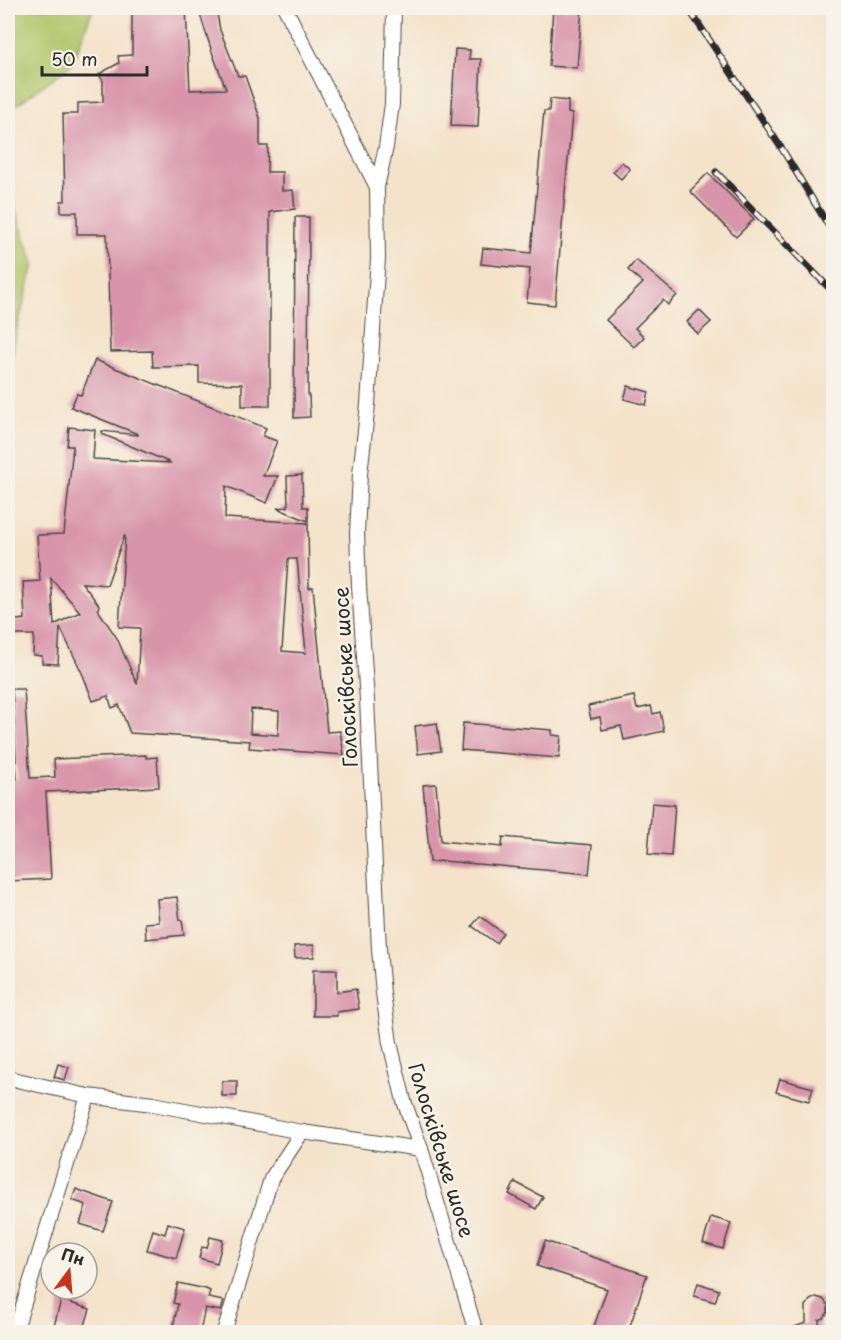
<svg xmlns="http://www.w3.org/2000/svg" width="841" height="1340" font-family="'Playpen Sans',sans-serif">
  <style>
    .green { fill: #b1c66a; stroke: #6e784a; stroke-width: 1.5 }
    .building { fill: #d894aa; fill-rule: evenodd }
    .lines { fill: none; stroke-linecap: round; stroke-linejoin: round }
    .minor-casing { stroke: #494743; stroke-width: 16 }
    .minor { stroke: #fff; stroke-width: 14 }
    .rail-casing { stroke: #2b2b2b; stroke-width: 7 }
    .rail { stroke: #f7f3e8; stroke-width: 4.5; stroke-dasharray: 14; stroke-linecap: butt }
    .labels { text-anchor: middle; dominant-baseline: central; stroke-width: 4.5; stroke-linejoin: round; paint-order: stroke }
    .street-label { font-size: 20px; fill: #2b2b2b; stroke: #f7f3e8 }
  </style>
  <rect width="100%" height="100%" fill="#f7f3e8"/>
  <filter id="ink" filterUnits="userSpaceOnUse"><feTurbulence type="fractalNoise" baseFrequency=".0167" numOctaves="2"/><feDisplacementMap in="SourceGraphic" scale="12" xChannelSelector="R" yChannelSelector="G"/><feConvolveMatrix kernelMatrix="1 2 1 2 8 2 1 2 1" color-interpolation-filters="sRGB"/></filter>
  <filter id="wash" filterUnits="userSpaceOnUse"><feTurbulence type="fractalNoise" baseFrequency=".008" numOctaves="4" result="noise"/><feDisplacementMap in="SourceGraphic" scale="24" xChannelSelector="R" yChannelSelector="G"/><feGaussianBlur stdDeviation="1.35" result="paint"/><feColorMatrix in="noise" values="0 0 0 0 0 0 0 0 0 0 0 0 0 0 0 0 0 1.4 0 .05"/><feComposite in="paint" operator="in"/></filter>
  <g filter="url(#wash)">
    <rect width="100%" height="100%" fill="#f4e3ca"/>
    <g class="green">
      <polygon points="8,8 93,8 72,64 8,111"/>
      <polygon points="8,183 17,215 34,264 16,332 8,380"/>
    </g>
    <g id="blocks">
      <g class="building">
        <polygon points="132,8 186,8 190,90 226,89 212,52 198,8 216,8 220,30 238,76 245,76 260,118 260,146 268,146 267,172 282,172 282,191 293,190 295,209 270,212 270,406 242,406 242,384 199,383 199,366 153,367 152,351 110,352 107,234 77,234 77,212 61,212 61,201 65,201 63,114 78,114 78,103 103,102 103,81 99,74 119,63 118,56 132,55"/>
        <polygon points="553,8 582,8 577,68 549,66"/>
        <polygon points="455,49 470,50 469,59 481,59 478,127 451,126"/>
        <polygon points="550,99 568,101 568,113 572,114 555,305 527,302 530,269 481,264 483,248 531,253 544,111 549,111"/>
        <polygon points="622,162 630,169 621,179 613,172"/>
        <polygon points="708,173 754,219 736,237 690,191"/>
        <polygon points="295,217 309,217 308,396 309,396 310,417 294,418"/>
        <polygon points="636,260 677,295 668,305 663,300 635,328 644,337 634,347 606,320 643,283 628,270"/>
        <polygon points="699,310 711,322 698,334 687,322"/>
        <path d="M95,360l171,68 -3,8 14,5 -14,35h15l-11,27 -41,-17 -1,32 83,5 1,65 4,-1 14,145 13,-1 4,24 -95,-7 1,-7 -120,-8 -11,-28 -7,3 -4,-12 -15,5 -10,-26 -23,-48 -2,37 -16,-1v-7l-9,-1 1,-20h-25l-1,-14 17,-2 -2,-37 17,-1 -3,-46 27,-1 9,-88h-6l2,-19 26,3 -2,29 78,4 -69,-29v-3l36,4v-1l-67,-27 6,-13 4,1zM124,536h1l-6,91 21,1 -3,56 -20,-46 -19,-28 1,-5 -17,-22 25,2zM288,559h9l9,94 -24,-2zM51,578l29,34 -26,13zM251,709l28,2 -1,24 -28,-2z"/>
        <polygon points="628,386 649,392 646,405 624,399"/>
        <polygon points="302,475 303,507 308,507 308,521 277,508 288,507 287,476"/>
        <polygon points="12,689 24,689 30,778 55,777 54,759 146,755 146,758 157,757 159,787 46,792 51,879 8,881 8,779 17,779"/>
        <polygon points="634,696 637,709 651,706 653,714 660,712 664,731 624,740 621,726 602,730 600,717 591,719 588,706"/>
        <polygon points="437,723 441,751 418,754 415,726"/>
        <polygon points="463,723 552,730 552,735 561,736 559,758 461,750"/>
        <polygon points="436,784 441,841 502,847 503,837 592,845 589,874 443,861 430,862 423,785"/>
        <polygon points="652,803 675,805 671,856 648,854"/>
        <polygon points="177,897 180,920 182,920 184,935 146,939 145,923 159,922 157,899"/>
        <polygon points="480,916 503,933 496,943 472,926"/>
        <polygon points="314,945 314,957 295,958 294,946"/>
        <polygon points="313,970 337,970 337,992 356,989 359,1009 337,1012 337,1016 313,1016"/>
        <polygon points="58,1064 69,1067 65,1080 54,1077"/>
        <polygon points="780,1079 813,1088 809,1101 776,1092"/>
        <rect x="222" y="1081" width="15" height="15"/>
        <polygon points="515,1182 543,1197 536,1209 509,1194"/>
        <polygon points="76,1189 113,1202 103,1231 80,1224 86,1205 72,1200"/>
        <polygon points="711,1217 731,1223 723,1249 703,1243"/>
        <polygon points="168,1223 185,1228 176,1258 147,1250 153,1230 165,1234"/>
        <polygon points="210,1237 223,1240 217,1263 199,1258 202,1247 207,1248"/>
        <polygon points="545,1241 647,1275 628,1332 592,1332 607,1289 537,1266"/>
        <polygon points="178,1283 206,1289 210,1291 208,1298 224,1301 221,1311 205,1308 200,1332 172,1332 178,1304 173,1303"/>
        <polygon points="698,1283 719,1290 715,1302 694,1296"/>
        <polygon points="816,1297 823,1299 828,1305 828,1312 824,1318 819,1320 820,1332 783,1332 783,1331 806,1323 806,1306 810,1300"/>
        <polygon points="61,1300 90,1309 83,1332 64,1332 65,1329 54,1326"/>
      </g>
    </g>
  </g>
  <g filter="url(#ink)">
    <use href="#blocks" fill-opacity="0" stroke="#494743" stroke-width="1.5"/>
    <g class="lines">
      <g class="minor-casing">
        <g id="minor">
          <polyline points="285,8 377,187"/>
          <polyline points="394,8 392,104 386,147 377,187 378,259 375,300 368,404 360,474 357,533 359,586 367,700 379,949 383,993 390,1043 404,1101 421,1149 476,1332"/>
          <polyline points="8,1078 88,1096 153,1104 302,1132 421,1149"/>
          <polyline points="15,1332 88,1096"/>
          <polyline points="224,1332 271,1179 302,1132"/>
        </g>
      </g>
      <use href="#minor" class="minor"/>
      <g class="rail-casing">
        <g id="rail">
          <polyline points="688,8 782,149 834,235"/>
          <polyline points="716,172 834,293"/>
        </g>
      </g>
      <use href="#rail" class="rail"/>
    </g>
  </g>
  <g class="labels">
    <g class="street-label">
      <text transform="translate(345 677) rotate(-93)">Голосківське шосе</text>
      <text transform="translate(442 1150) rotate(73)">Голосківське шосе</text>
    </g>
  </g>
  <rect width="841" height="1340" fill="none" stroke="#f7f3e8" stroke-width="30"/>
  <g transform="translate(69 1271) rotate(16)"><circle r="28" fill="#f7f3e8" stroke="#a5a39c" stroke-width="1.5"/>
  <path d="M0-4.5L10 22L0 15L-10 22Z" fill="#c8321e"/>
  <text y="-9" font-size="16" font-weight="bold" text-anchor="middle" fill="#2b2b2b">Пн</text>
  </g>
  <path d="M42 66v9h105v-9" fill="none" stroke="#2b2b2b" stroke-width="3"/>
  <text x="51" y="66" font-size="18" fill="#2b2b2b" stroke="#f7f3e8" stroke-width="4.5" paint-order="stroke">50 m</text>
</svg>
